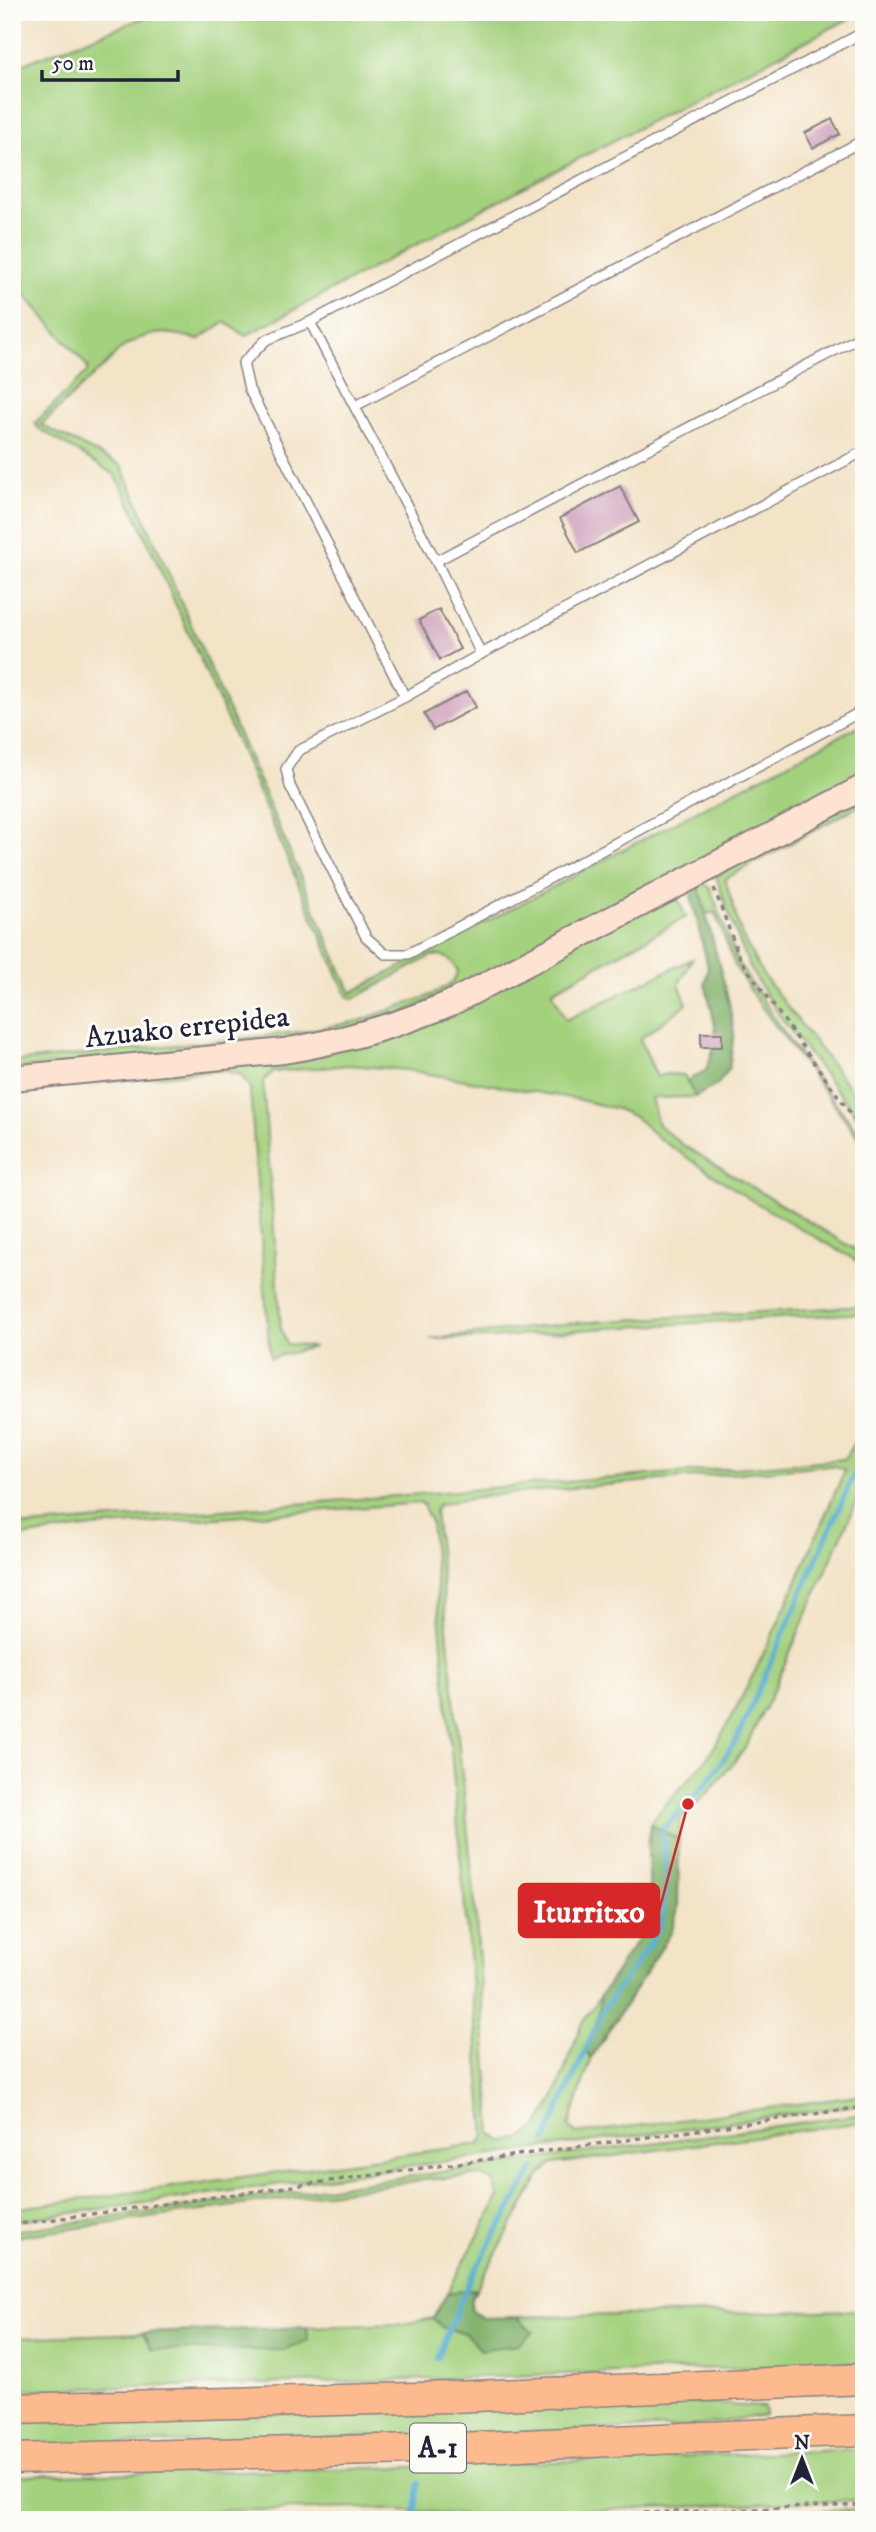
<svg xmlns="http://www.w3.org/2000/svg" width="876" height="2532" font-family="'IM FELL DW Pica',serif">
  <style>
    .green { fill: #a4d17e; stroke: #637a5c; stroke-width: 2 }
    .forest { fill: #83b36d; stroke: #526a54; stroke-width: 2 }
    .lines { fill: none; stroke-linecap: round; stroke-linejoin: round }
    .stream { stroke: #57afd4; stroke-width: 5 }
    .building { fill: #d1a5c0 }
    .lane-casing { stroke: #8a8281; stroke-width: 12 }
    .secondary-casing { stroke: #8a8281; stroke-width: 28 }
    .highway-casing { stroke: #8a8281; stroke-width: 33 }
    .path { stroke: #8a8281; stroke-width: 3.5; stroke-dasharray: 5 5; stroke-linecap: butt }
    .lane { stroke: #fff; stroke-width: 9 }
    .secondary { stroke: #fee3d2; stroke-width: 24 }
    .highway { stroke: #fcba8e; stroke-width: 30 }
    .labels { text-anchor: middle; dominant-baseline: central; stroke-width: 6; stroke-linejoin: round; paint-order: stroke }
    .shield { fill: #fdfcf7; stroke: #646373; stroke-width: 2 }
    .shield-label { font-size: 28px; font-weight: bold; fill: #22223b }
    .street-label { font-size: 30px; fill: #22223b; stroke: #fdfcf7 }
    .leader { fill: none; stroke: #d62828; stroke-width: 2.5 }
    .callout-dot { fill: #d62828; stroke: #fdfcf7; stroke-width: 2.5 }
    .callout { fill: #d62828; stroke: #d62828; stroke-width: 2.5 }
    .callout-label { font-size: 32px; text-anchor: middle; font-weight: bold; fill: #fff }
  </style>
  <rect width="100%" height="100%" fill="#fdfcf7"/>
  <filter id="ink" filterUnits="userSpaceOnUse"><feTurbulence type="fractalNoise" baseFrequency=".0143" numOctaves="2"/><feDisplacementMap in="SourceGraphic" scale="14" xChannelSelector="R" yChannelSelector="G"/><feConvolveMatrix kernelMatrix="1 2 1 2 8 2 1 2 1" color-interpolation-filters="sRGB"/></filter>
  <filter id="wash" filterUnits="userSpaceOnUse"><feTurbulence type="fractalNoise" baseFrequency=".00686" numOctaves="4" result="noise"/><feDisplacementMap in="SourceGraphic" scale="28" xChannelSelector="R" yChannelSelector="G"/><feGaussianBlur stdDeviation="1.57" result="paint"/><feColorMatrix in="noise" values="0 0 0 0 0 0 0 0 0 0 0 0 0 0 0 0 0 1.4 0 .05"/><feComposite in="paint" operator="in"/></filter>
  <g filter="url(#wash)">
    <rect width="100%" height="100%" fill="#f3e3c7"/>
    <g class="green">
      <path d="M159,12h703l-313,162 -304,162 -20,-14 -27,18c-29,-10 -50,-10 -76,8 -9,7 -13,17 -24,23l-57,54 81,41 229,527 513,-270v55l-443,230 -116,33 -293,28v-7l289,-30 58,-11 72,-26 22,-13 5,-11c-7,-12 -12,-17 -27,-15l-78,43 -6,-3 -122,-281 -90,-202 -20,-38 -77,-47 -3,-5 51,-50 2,-6 -76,-87v-212z"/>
      <path d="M864,796v7l-139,76 17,57 21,39 100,130 -7,10c-33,-44 -79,-96 -104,-144 -15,-30 -25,-63 -36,-95z"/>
      <polygon points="703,883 710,888 738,963 795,1049 864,1140 864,1145 755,998 735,966 715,913 705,913 699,887"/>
      <polygon points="668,898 679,901 686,917 552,991 566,1020 692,959 679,984 687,1004 640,1039 657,1077 666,1074 684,1075 695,1097 651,1098 658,1125 683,1145 864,1255 864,1265 751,1200 661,1140 635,1117 617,1109 576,1099 406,1070 349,1065 273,1072 263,1081 281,1328 287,1344 314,1347 270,1358 250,1089 241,1075 222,1070 12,1090 306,1054"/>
      <polygon points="864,1306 864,1313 592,1329 491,1338 430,1339 573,1323"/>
      <path d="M864,1427v58l-93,210 -27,55 -36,43 -27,25 -2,22 -29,-16c19,-28 47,-48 65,-78 51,-87 89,-184 130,-276l-10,-4h-18l-334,30 -45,9 -3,6 39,382 18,241 10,7 19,-2 17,-12 17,-31 26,-71 20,-30 -2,18 -14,38 6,7 -22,68 7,8 288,-39v9l-852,117v-12l467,-65 6,-8 -54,-614 -9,-19 -329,24 -81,11v-90l8,76 9,2 815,-67z"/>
      <polygon points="864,2114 864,2122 553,2164 541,2174 476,2289 447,2293 499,2197 493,2181 479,2175 414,2181 12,2237 12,2231"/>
      <path d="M864,2310v53l-491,18 -361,9v-52l131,-5 9,17h134l21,-9v-14l95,-3 31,-6c23,24 68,14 100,14l-16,-15z"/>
      <polygon points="675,2402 764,2407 765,2415 689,2427 12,2447 12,2422"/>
      <polygon points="864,2449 864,2500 466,2515 372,2508 210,2511 12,2519 12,2476 455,2466"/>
      <polygon points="864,2509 864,2520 636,2520"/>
    </g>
    <g class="forest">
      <polygon points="699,887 729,1003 734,1033 729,1069 717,1085 695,1097 687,1081 706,1070 717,1038 712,1011 705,984 708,967 691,895"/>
      <polygon points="650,1824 679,1840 678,1908 671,1933 591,2058 585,2051 599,2013 601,1995 642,1932 650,1913 648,1848"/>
      <polygon points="476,2289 472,2298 471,2311 483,2318 517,2317 533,2332 518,2344 481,2350 465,2333 443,2328 433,2318 447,2293"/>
      <polygon points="307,2327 308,2341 286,2350 152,2350 143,2333"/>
    </g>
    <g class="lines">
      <g class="stream">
        <polyline points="545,2141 604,2008 645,1952 662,1923 667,1876 662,1830 707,1783 736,1741 864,1452"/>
        <polyline points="437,2359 470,2279 534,2168"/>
        <polyline points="414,2520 419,2483"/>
      </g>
    </g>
    <g id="blocks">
      <g class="building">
        <polygon points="832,119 840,134 813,148 805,133"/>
        <polygon points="620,486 639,522 578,553 560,518"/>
        <polygon points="439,609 460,649 440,660 419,620"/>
        <polygon points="467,691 476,707 433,730 424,714"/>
        <rect x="701" y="1033" width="21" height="14"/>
      </g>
    </g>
  </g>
  <g filter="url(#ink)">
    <use href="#blocks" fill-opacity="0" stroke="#8a8281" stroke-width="2"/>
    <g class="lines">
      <g class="lane-casing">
        <g id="lane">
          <polyline points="864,32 310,322 266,340 243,363 249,389 405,697 481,654 864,451"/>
          <polyline points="310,322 436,561 481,654"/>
          <polyline points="355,406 864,140"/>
          <polyline points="436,561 864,335"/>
          <polyline points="405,697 298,751 286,769 290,786 366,937 385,954 408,954 864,710"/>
        </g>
      </g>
      <g class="secondary-casing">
        <path id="secondary" d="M12,1078l272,-27c59,-10 113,-25 167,-48l413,-216"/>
      </g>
      <g class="highway-casing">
        <g id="highway">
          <polyline points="12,2409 452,2397 864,2379"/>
          <polyline points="12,2459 456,2448 864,2430"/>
        </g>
      </g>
      <g class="path">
        <polyline points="714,888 740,959 864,1132"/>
        <polyline points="12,2225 864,2107"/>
        <polyline points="204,2520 352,2515 479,2519 864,2505"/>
      </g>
      <use href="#lane" class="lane"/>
      <use href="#secondary" class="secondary"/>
      <use href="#highway" class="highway"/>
    </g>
  </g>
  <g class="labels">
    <rect class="shield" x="410" y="2423.5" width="56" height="49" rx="5"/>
    <g class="shield-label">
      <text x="438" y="2448">A-1</text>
    </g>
    <g class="street-label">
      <text transform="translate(187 1028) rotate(-6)">Azuako errepidea</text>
    </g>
  </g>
  <path class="leader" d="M688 1804L659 1911"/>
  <circle class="callout-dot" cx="688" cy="1804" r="7"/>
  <rect class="callout" x="519" y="1884" width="140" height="53" rx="7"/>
  <g class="callout-label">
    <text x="589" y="1922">Iturritxo</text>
  </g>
  <rect width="876" height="2532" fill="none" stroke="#fdfcf7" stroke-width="42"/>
  <g transform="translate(802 2459)" stroke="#fdfcf7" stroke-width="5" paint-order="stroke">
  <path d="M0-5L12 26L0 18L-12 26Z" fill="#22223b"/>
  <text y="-10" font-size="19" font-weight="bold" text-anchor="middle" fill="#22223b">N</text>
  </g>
  <path d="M42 70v10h136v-10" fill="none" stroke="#22223b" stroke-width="3.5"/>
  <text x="52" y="70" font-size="21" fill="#22223b" stroke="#fdfcf7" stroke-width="5" paint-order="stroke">50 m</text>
</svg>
